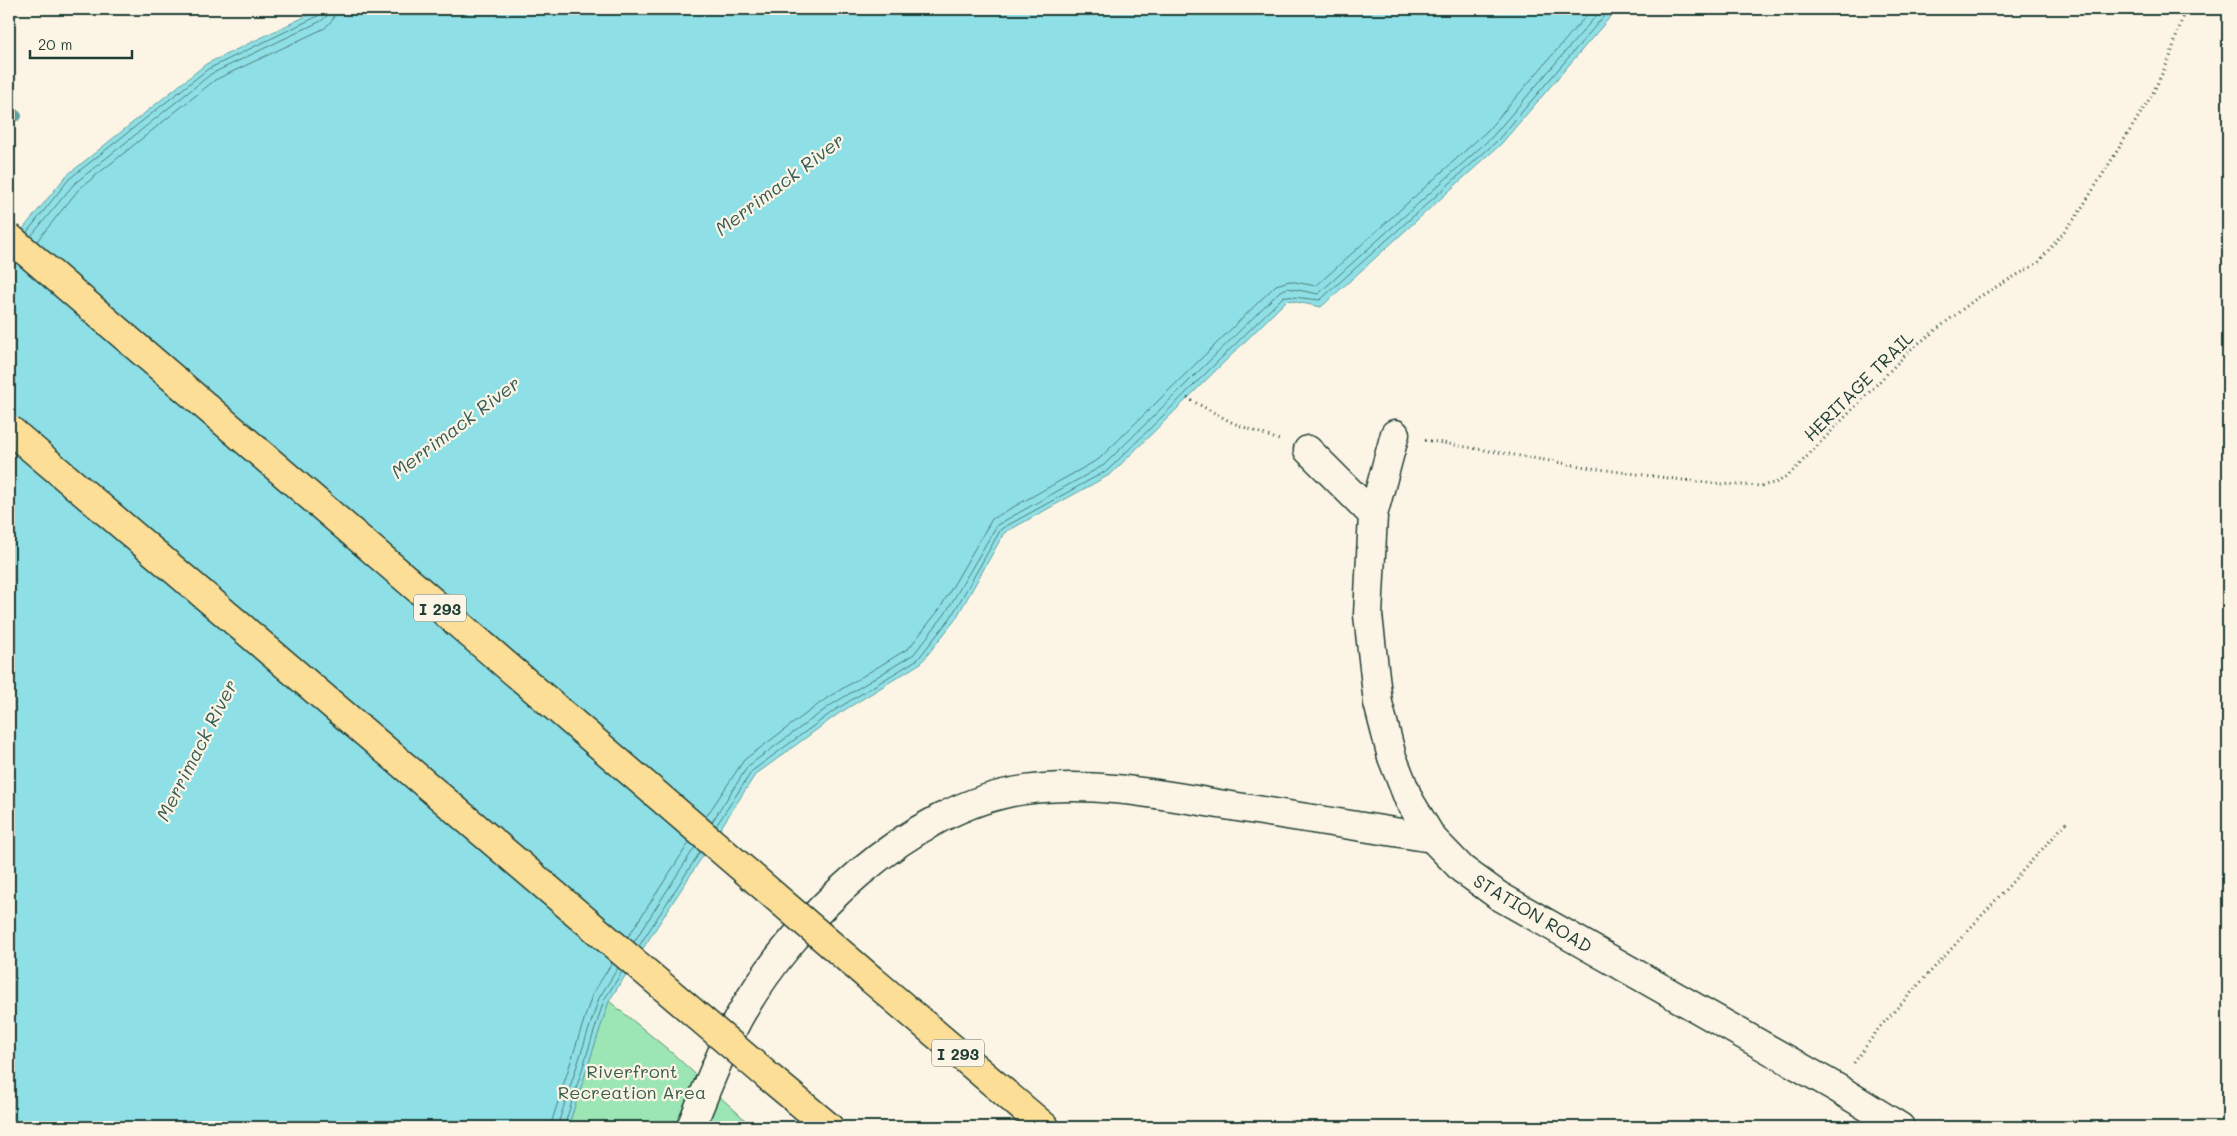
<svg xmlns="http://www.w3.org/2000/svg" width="2237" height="1136" font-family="Mali,sans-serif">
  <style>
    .green { fill: #9ce6b5; stroke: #5e9274 }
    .water { fill: #8fe0e6; stroke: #629f9f }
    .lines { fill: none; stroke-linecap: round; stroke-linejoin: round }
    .shore { stroke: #4c7e7b; stroke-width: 1 }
    .stream { stroke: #629f9f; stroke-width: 10 }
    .minor-casing { stroke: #1f3d34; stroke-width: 31 }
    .highway-casing { stroke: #1f3d34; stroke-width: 31 }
    .path { stroke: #1f3d34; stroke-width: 3; stroke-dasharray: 1 4; stroke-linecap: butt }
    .minor { stroke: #fcf5e5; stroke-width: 28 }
    .highway { stroke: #fdde96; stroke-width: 28 }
    .highway-bridge-casing { stroke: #1f3d34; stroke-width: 31; stroke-linecap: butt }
    .highway-bridge { stroke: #fdde96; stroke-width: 28 }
    .labels { text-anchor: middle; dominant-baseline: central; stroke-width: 4.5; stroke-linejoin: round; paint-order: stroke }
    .shield { fill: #fcf5e5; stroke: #617469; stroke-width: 1 }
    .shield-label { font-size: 16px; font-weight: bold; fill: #1f3d34 }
    .street-label { font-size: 18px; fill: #1f3d34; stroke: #fcf5e5 }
    .park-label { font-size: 18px; fill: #385f4e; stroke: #fcf5e5 }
    .water-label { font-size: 19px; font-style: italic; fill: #355e58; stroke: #fcf5e5 }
  </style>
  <rect width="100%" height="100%" fill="#fcf5e5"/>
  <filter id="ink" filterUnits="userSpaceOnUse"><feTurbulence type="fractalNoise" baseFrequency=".02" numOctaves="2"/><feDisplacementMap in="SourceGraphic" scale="10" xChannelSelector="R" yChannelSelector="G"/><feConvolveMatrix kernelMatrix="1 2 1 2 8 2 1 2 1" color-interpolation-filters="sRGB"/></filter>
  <g filter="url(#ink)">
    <polygon class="green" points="609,1001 670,1051 753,1127 568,1127"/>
    <polygon class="water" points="321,9 1617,9 1501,144 1321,307 1287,300 1111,474 1004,533 955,620 921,663 838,714 755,775 609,1001 568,1127 9,1127 9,246 66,176 206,64"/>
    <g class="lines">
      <g class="shore">
        <polyline points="27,232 69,179 208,69 318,16 322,9"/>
        <polyline points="31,236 74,184 211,74 321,21 327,16 328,9"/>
        <polyline points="37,241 79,189 215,80 325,28 333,19 335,9"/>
        <polyline points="706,817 744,760 827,698 909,648 939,610 992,519 1099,459 1276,285 1289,281 1316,286 1487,131 1592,9"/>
        <polyline points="712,822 748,766 831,705 914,654 945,614 997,525 1104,465 1280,291 1288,288 1318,294 1492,137 1602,9"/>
        <polyline points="716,826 752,771 835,710 918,659 951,617 1001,529 1108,470 1284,296 1320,300 1497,141 1610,9"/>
        <polyline points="628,937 689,843"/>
        <polyline points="634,942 695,847"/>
        <polyline points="639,946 700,852"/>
        <polyline points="550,1127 592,995 612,963"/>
        <polyline points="557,1127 599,998 618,968"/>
        <polyline points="564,1127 604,1000 622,972"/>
      </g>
      <polyline class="stream" points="9,109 17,116"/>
      <g class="minor-casing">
        <g id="minor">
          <polyline points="1395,434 1373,515 1368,615 1378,703 1392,757 1409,800 1432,838 1462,869 1499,896 1837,1088 1900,1127"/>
          <polyline points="1308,450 1373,515"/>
          <path d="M691,1127c15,-36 29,-74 47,-108 54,-98 173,-214 287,-229 67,-9 134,4 200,15 69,11 138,22 207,33"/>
        </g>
      </g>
      <g class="highway-casing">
        <g id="highway">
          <polyline points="871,979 1045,1127"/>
          <polyline points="769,1077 829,1127"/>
        </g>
      </g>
      <g class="path">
        <polyline points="1187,398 1233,423 1279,440"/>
        <polyline points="1425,440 1598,469 1706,483 1761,486 1778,482 1791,473 1910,350 1977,298 2038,263 2076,217 2152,95 2170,57 2185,9"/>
        <polyline points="1854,1063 1879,1028 2068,821"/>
      </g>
      <use href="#minor" class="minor"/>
      <use href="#highway" class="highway"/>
      <g class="highway-bridge-casing">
        <g id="highway-bridge">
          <polyline points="9,237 871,979"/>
          <polyline points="9,429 769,1077"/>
        </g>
      </g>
      <use href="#highway-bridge" class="highway-bridge"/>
    </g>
  </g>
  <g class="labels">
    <g class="shield">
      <rect x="414" y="594.5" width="52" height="27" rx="4"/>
      <rect x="932" y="1039.5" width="52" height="27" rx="4"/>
    </g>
    <g class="shield-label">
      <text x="440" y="608">I 293</text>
      <text x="958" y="1053">I 293</text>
    </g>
    <g class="street-label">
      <text transform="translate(1858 386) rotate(-45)">HERITAGE TRAIL</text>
      <text transform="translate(1533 913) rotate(31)">STATION ROAD</text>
    </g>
    <g class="park-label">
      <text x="632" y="1071">Riverfront<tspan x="632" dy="21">Recreation Area</tspan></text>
    </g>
    <g class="water-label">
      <text transform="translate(779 184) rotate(-37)">Merrimack River</text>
      <text transform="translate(455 427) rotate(-37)">Merrimack River</text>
      <text transform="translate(196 750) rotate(-63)">Merrimack River</text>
    </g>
  </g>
  <rect width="2237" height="1136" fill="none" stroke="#fcf5e5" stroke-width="30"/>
  <rect x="15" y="15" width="2207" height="1106" fill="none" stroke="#1f3d34" stroke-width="2" filter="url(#ink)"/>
  <path d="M30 50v8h102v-8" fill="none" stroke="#1f3d34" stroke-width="2.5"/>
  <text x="38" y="50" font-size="15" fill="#1f3d34" stroke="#fcf5e5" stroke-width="4" paint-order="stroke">20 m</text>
</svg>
